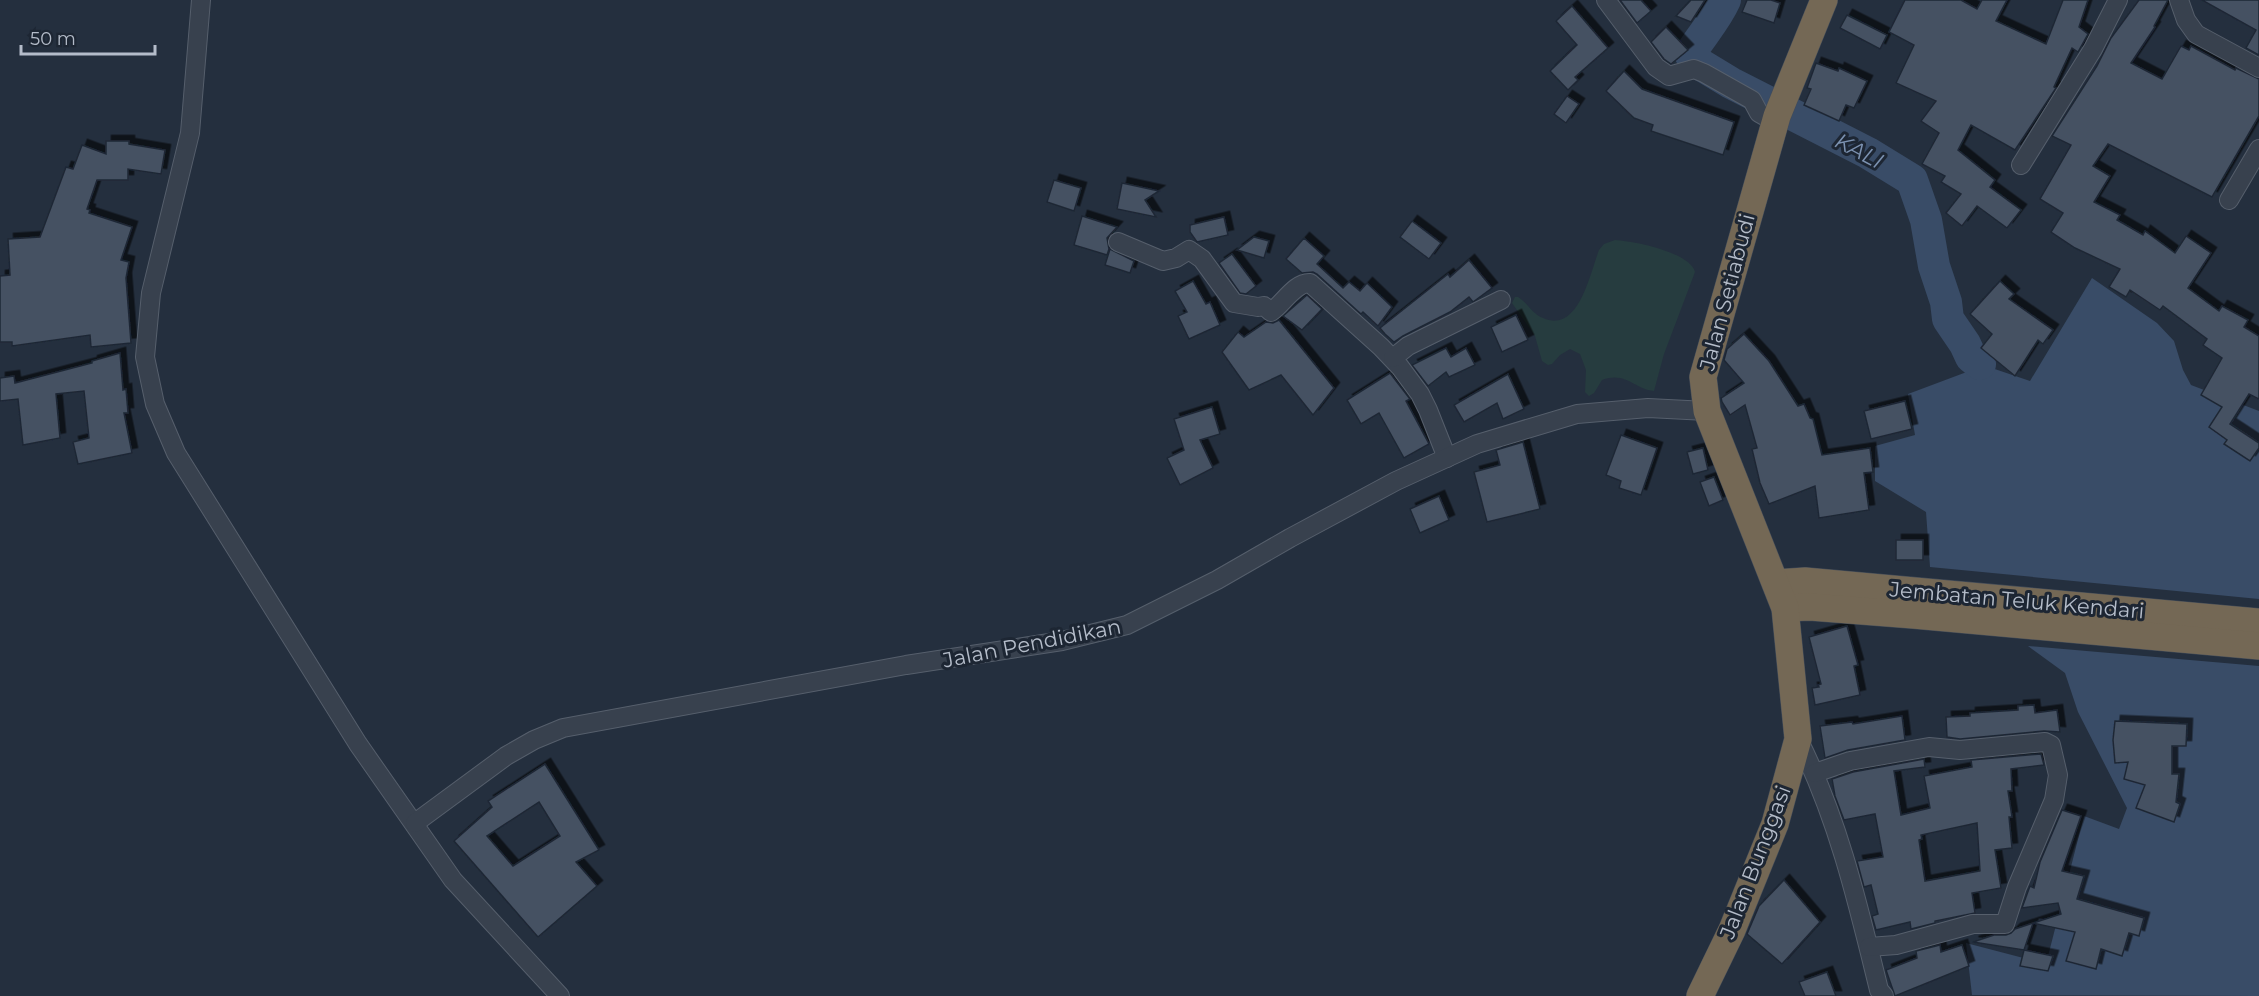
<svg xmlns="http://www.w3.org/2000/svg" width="2259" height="996" font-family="Montserrat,sans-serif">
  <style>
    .green { fill: #263c3f }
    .water { fill: #394c67 }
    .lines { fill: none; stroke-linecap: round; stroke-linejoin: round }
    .river { stroke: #394c67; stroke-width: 32 }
    .building { fill: #455162; stroke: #1f2835; stroke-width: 1.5; fill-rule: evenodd; filter: url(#shadow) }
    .minor-casing { stroke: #565f6c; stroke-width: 20 }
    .highway-casing { stroke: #434c59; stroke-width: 28 }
    .minor { stroke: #38414e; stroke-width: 18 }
    .highway { stroke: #746855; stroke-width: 27 }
    .labels { text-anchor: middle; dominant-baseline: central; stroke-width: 6; stroke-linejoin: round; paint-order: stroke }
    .street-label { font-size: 21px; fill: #b4bcc9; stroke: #1d2633 }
    .water-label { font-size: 22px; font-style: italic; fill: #7c92b1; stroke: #1d2633 }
  </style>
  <defs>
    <filter id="shadow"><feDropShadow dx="5.5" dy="-5.5" stdDeviation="0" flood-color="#0009"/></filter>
  </defs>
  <rect width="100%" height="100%" fill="#242f3e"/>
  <path class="green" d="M1615,240c18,1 75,12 80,32l-31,82 -10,37c-20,-2 -28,-20 -52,-11l-8,13 -5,3 -4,-4 1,-22 -6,-16 -10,-5 -10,6 -8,9 -4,1 -6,-4 -7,-25 -23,-33 3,-6h3c10,6 14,17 25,21 36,16 47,-45 56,-68l5,-6z"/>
  <g class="water">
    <polygon points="2092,278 2157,323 2174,341 2183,370 2191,385 2259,411 2259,599 1930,567 1926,512 1875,481 1875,446 1915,435 1908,394 1964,373 1980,364 2030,381"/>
    <polygon points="2028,646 2259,666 2259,996 1972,995 1966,943 2046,964 2084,816 2119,829 2127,808 2078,712 2065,673"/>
  </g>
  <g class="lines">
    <path class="river" d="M1725,0c-9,20 -24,36 -35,54l8,9 33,20 137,70 44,27 14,40 8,46 12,36 2,17 17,25 6,13 9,7"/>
  </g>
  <g class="building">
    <polygon points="1620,0 1641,0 1651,11 1637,23"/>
    <polygon points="1691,0 1705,0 1691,22 1676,16"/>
    <polygon points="1747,0 1771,0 1780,3 1774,23 1742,12"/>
    <polygon points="1905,0 1961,0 1977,9 1982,0 2007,0 1996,21 2046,44 2063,0 2088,0 2079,27 2088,34 2078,52 2072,48 2054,87 2056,88 2015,150 1971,125 1958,150 1995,180 1990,187 2021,210 2007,228 1977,206 1962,226 1946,213 1961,194 1941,182 1945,176 1922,164 1939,133 1921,121 1936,101 1896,83 1914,45 1889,32"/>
    <polygon points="2139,0 2168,0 2154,26 2155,27 2131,63 2162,79 2181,46 2189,50 2191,46 2235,70 2236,68 2259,79 2259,116 2212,197 2108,144 2093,166 2110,176 2094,202 2120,215 2117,220 2143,235 2145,231 2175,253 2186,236 2211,253 2188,288 2219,311 2222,306 2248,320 2244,327 2259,336 2259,399 2249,394 2230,424 2259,443 2259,448 2250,461 2224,444 2227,440 2209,427 2222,407 2201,395 2222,358 2203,345 2207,339 2163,306 2160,310 2130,290 2126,297 2109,287 2120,269 2075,248 2051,232 2063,213 2040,199 2071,145 2052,136 2097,66 2111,38"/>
    <polygon points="2202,0 2259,0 2259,55 2246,48 2256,30"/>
    <polygon points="1572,6 1608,48 1575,77 1578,80 1568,90 1550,71 1577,45 1556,21"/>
    <polygon points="1847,15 1887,35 1880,49 1840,28"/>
    <polygon points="1666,27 1688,50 1671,64 1664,59 1651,42"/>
    <polygon points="1816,63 1838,71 1839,68 1867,81 1854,108 1846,105 1839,121 1804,105 1811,89 1807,88"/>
    <polygon points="1624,71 1642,89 1734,122 1723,155 1651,131 1653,125 1634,118 1606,91"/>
    <polygon points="1567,96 1579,104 1566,123 1554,114"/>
    <polygon points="106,141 129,141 129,144 165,150 161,174 128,169 128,180 97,180 87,209 90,210 89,213 132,227 121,260 129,262 126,278 131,343 91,347 90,335 12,346 12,342 0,342 0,276 10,275 8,239 40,237 66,167 73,169 82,145 106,154"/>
    <polygon points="1054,180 1081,188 1074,211 1047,202"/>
    <polygon points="1122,183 1159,191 1145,200 1156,217 1117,209"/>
    <polygon points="1082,216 1117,227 1107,238 1109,249 1107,255 1074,245"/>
    <polygon points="1224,217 1228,235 1197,242 1190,232 1190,225"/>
    <polygon points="1412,221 1441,243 1429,259 1400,237"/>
    <polygon points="1254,237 1269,241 1264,258 1237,250"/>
    <polygon points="1304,238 1324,256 1317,264 1343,288 1349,282 1360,291 1367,283 1392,307 1378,326 1363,312 1361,314 1317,274 1313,272 1302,273 1286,259"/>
    <polygon points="1110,249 1134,261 1130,273 1105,265"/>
    <polygon points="1232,254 1256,286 1246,294 1240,293 1219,263"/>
    <polygon points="1469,260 1492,288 1473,302 1469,297 1450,312 1403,336 1394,342 1385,334 1380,328 1448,274 1450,277"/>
    <polygon points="1193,281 1206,304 1210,302 1220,325 1189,339 1178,316 1187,312 1175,291"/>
    <polygon points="2000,281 2014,294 2009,299 2053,330 2043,344 2038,340 2015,376 1981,348 1992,334 1970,314"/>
    <polygon points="1307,295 1322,309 1302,330 1283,316"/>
    <polygon points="1516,315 1528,340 1502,352 1491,327"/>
    <polygon points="1279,320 1334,388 1313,415 1281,375 1249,390 1222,352 1238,332 1244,337 1266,322 1273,323"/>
    <polygon points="1744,334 1769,361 1798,406 1804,404 1810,418 1813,419 1822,455 1870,448 1873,472 1864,473 1869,510 1819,518 1815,486 1769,504 1760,483 1752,449 1757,448 1745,405 1730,415 1722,402 1721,398 1744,383 1724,360 1727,349"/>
    <polygon points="1446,348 1451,357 1466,348 1475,365 1449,377 1446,372 1428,386 1412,365"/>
    <polygon points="120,353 123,390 126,389 128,413 124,413 132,453 78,464 73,442 89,438 84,391 56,394 60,438 23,445 18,399 0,401 0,378 14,376 15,383 92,363 92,361"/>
    <polygon points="1390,373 1410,399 1406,401 1429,444 1404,458 1379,413 1361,424 1347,400"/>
    <polygon points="1508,374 1524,409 1503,419 1497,403 1464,422 1454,405"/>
    <polygon points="1905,401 1912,429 1871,439 1864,411"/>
    <polygon points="1212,407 1220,434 1200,440 1213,468 1180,485 1167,458 1184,450 1174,419"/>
    <polygon points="1621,435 1657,448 1641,495 1619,488 1621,481 1606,475"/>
    <polygon points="1523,442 1540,509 1487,522 1474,472 1500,465 1496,450"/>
    <polygon points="1703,448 1708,470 1693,474 1687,452"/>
    <polygon points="1714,477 1723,500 1709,506 1700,482"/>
    <polygon points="1439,496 1449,520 1420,533 1410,509"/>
    <rect x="1896" y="540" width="27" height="20"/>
    <polygon points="1847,626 1858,665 1854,666 1860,695 1815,705 1812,688 1819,687 1818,685 1821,684 1809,637"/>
    <polygon points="2034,705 2035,713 2057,710 2060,732 2044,731 1960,739 1947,737 1946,717 1970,716 1970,713 2018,710 2018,706"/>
    <polygon points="1902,716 1905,740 1848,750 1825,758 1820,726 1852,722 1853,724"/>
    <polygon points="2115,721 2187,724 2186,746 2172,746 2172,774 2179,774 2176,802 2180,804 2174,822 2136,808 2145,785 2124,779 2128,762 2115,763 2113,740"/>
    <path d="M2041,754l3,11 -33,4 1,22h-4l4,26h-3l3,31 -17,2 6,38 -29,5 3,20 -40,8v2l-24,6 -1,-7 -34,8 -4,-14 6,-2 -7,-29 -7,2 -7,-26 26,-4 -8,-43 -31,6 -9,-24 -3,-17 21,-7 71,-13 1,8 -31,4 7,44 29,-7 -6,-32 48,-9 -1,-7zM1977,823l3,48 -55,10 -6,-41 3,-1 -1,-4z"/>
    <path d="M545,764l54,86 -23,12 21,24 -59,51 -84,-96 38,-34 -4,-6zM539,802l21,34 -47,30 -26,-30z"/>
    <polygon points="2062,810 2081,816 2062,871 2084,876 2077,899 2144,918 2139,936 2129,933 2122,956 2101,949 2096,969 2066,961 2075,932 2033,923 2024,950 1973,942 1994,935 2006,935 2011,933 2015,929 2061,914 2058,903 2022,908 2030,886 2034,888 2040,862"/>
    <polygon points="1784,880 1820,922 1782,964 1747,934 1759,906"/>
    <polygon points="1940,945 1941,952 1962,945 1969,966 1895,996 1886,970 1917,958 1916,951"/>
    <polygon points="2024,950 2053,956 2048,971 2020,966"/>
    <polygon points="1827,972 1836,996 1805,996 1799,982"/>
  </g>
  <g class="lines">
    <g class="minor-casing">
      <g id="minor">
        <polyline points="201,0 190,133 151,293 145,357 155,404 176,453 358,744 453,880 560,996"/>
        <polyline points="1606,0 1656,67 1669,76 1694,69 1704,73 1752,100 1759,113 1775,122"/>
        <polyline points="2179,0 2186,20 2196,34 2259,68"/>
        <polyline points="2021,165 2093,49 2118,0"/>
        <polyline points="2229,200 2259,149"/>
        <path d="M1118,242l45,19 13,-3 13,-8 13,9 32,44 24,4 6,-1 7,6c12,-8 24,-30 39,-29l71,64 19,20 20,27 8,16 19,48"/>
        <polyline points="1393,358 1408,346 1501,300"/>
        <path d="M1798,739c40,79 60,165 81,251l5,6"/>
        <polyline points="1815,773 1850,761 1929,747 1960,750 2045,742 2051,745 2058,775 2054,800 2017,887 2005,924 1973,924 1896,945 1869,947"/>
        <polyline points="415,823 506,756 534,740 563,728 906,665 1062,641 1127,625 1217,580 1290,538 1396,481 1477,444 1577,414 1648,408 1707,411"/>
      </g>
    </g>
    <g class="highway-casing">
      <g id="highway">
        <polyline points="1776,583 1805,581 2259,622"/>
        <polyline points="1785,608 1810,607 1913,615 2259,646"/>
        <polyline points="1700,996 1732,930 1775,824 1798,739 1785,608 1707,411 1703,377 1777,116 1824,0"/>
      </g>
    </g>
    <use href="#minor" class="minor"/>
    <use href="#highway" class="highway"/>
  </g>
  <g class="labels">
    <g class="street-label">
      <text transform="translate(1727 292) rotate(-75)">Jalan Setiabudi</text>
      <text transform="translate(2017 600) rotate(5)">Jembatan Teluk Kendari</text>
      <text transform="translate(1032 643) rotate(-11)">Jalan Pendidikan</text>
      <text transform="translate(1755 862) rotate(-69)">Jalan Bunggasi</text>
    </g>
    <g class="water-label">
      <text transform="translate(1859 151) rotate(28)">KALI</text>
    </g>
  </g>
  <path d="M21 45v9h134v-9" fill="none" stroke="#b4bcc9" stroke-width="3"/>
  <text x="30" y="45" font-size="18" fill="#b4bcc9" stroke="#1d2633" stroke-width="4.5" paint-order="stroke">50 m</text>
</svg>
